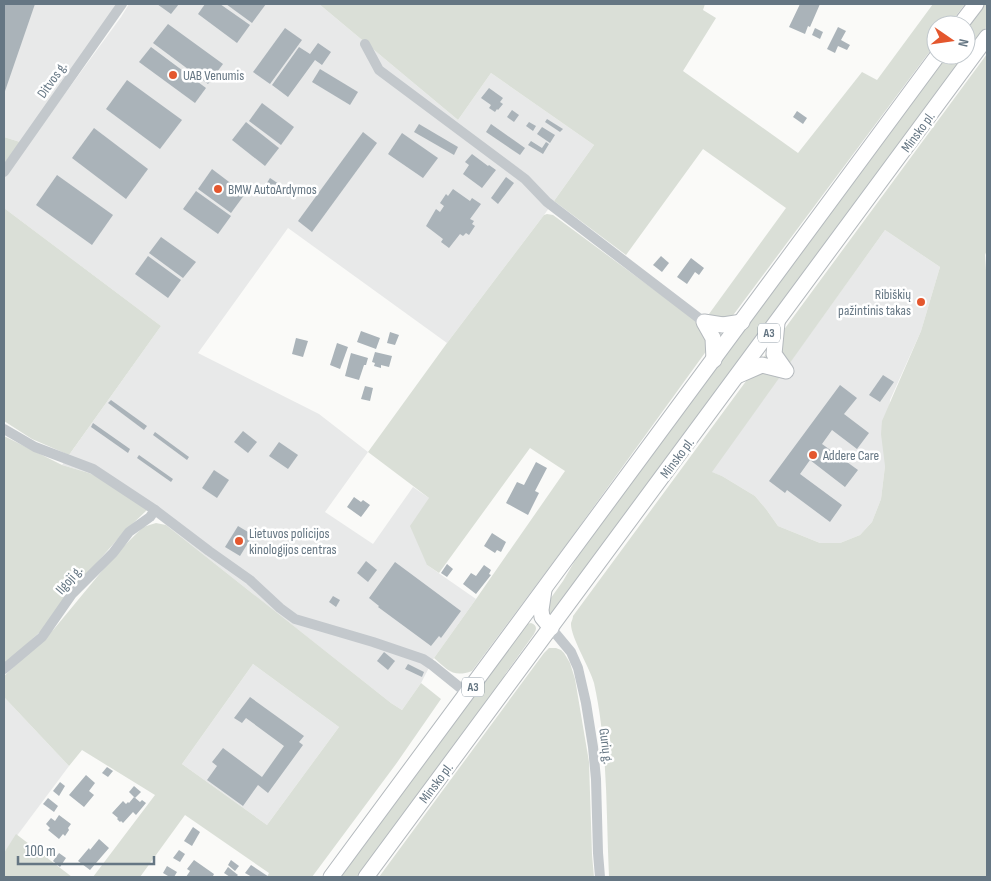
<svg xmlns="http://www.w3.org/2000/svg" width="991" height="881" font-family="'Sofia Sans Condensed',sans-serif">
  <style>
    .built { fill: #e8e9e9 }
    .green { fill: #dadfd7; fill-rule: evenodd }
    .building { fill: #aab3b9 }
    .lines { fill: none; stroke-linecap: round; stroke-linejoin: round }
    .highway-casing { stroke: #b4b9bd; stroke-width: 17 }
    .minor { stroke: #c3c8cc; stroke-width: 10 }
    .highway { stroke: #fff; stroke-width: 15 }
    .poi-dot { fill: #e4572e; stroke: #fff; stroke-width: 2 }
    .labels { text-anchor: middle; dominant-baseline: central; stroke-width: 5; stroke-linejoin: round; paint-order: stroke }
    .shield { fill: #fff; stroke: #939fa8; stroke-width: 1 }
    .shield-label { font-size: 12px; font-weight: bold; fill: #657683 }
    .poi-label { font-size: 14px; fill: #657683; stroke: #fff; text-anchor: start }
    .street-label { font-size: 14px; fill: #657683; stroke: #fff }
  </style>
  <rect width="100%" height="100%" fill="#fafaf8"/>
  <g class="built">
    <polygon points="4,4 116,4 113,10 20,142 4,137"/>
    <polygon points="129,4 275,4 276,5 278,4 319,4 458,120 491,73 594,145 544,215 447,343 288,228 198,353 319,414 368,452 325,512 373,544 413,487 429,498 427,565 476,599 434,658 421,683 402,710 391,703 147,510 89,473 62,465 161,326 4,208 4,177 121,17"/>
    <polygon points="885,230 940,267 921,331 890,400 885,466 881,499 872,522 860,535 840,543 820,543 778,526 766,509 755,496 722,476 711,472"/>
    <polygon points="253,664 339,727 267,825 182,764"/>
    <polygon points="4,697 69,766 4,853"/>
  </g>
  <g class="green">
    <polygon points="319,4 705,4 703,10 716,18 683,71 798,153 862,72 877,80 933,4 965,4 949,25 936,25 936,43 731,318 718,322 709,314 786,208 703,149 626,255 554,201 594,145 491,73 458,120"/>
    <polygon points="983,4 987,4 987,26 966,55 966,27"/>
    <path d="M987,54v196l-2,5 2,30v592h-378c-3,-64 -1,-131 -15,-194 -4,-15 -24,-47 -23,-60 1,-3 2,-5 2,-7zM885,230l55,37 -19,64 -39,90 -1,13 4,32 -4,33 -9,23 -12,13 -20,8h-20l-42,-17 -12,-17 -11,-13 -33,-20 -10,-4z"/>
    <polygon points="945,55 966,55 553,613 548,613 548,602 563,581 583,547"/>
    <polygon points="4,137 20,142 4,164"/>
    <polygon points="4,208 161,326 69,455 32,439 4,421"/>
    <path d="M547,214l6,1 153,113 1,22 -141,195 -94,126c-19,7 -24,-1 -38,-13l42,-59 89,-128 -35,-23 -91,125 -12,-8 -17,-39 19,-28 -61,-46 79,-109 97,-128z"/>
    <polygon points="4,436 62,465 89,473 106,481 147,510 124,532 62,602 42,630 4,665"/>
    <path d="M156,523l10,2 225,178 11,7 19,-27 20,16 -45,65 -84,113h-45l2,-4 -84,-58 -45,62h-47l62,-82 -73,-45 -13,16 -65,-69v-21l50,-47 62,-75 27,-27zM253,664l86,63 -72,98 -85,-61z"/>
    <path d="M531,623c6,2 6,6 3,11l-28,39 -10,20 -137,184h-20l188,-253z"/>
    <polygon points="549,648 556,648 561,650 564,653 570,663 575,679 589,762 592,855 594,877 379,877 544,653"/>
    <polygon points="16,834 72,877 4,877 4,853"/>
  </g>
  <g class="building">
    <polygon points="4,4 35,4 4,94"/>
    <polygon points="157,4 179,4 171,14"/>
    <polygon points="205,4 220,4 250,25 237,43 198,14"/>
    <polygon points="226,4 266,4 252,23"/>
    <polygon points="800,4 820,4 810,27 808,26 805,34 789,27"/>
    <polygon points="168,24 223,64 208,84 153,43"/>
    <polygon points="838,27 846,31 841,40 850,45 847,50 838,46 835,53 827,49"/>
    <polygon points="285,28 302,40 270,84 253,72"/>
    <polygon points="815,28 823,32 820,39 812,35"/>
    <polygon points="318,43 331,52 322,65 315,60 288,97 272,85 299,47 310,54"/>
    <polygon points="151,47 206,88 195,103 139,62"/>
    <polygon points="320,69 358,92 350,105 312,82"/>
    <polygon points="127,80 182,120 160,149 106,109"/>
    <polygon points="489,88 503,98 500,102 503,104 498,110 497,109 495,112 489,108 491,105 481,98"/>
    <polygon points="262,103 294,127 281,145 249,121"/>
    <polygon points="512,110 519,115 514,122 507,117"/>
    <polygon points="797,111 807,118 803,124 793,117"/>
    <polygon points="547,119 563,129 560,132 545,122"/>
    <polygon points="246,122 279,148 265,166 232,140"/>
    <polygon points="529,122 536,126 533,131 526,126"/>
    <polygon points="419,124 458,147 454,155 414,132"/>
    <polygon points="491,124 525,148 520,155 486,132"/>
    <polygon points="542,127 555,135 550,143 537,134"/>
    <polygon points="94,128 148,169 126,199 72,158"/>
    <polygon points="363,132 377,143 312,232 298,221"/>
    <polygon points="402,133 438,158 423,178 388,154"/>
    <polygon points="531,141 542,148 546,142 549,144 543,154 528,145"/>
    <polygon points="472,154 488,166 489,165 496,170 482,188 463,174 469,165 465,162"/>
    <polygon points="212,169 245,194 231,213 198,189"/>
    <polygon points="57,175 113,215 92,245 36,205"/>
    <polygon points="506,177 514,183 498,204 491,198"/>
    <polygon points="270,178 279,184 274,192 265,186"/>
    <polygon points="453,189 470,201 472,198 481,204 470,219 474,221 472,224 475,226 469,235 466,233 463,236 460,234 449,248 441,242 443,239 426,226 436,209 440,212 444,206 440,203 446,194 448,196"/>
    <polygon points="196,191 231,216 218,234 183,209"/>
    <polygon points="161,237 196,262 183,278 149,253"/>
    <polygon points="148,256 181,280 168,298 135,274"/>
    <polygon points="661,256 669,263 662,272 653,265"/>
    <polygon points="691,258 704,268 699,275 695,272 687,284 677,277"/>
    <polygon points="361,331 380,338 376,349 357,342"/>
    <polygon points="390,332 399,335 395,345 387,343"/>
    <polygon points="296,338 308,341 303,357 292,354"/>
    <polygon points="337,343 348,347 340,369 330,365"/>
    <polygon points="375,352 392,356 389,367 381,365 381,368 374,366 375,363 372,362"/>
    <polygon points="351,353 368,358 366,365 364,365 359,380 345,376"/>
    <polygon points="883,375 894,382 880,402 869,395"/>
    <polygon points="840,385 857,398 844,414 869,433 857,449 832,430 822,444 858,470 845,487 810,460 800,474 842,505 830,522 787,490 785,493 769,481"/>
    <polygon points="365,386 373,388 370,401 361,399"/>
    <polygon points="111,400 147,426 144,430 108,403"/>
    <polygon points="93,423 130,449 128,453 91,427"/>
    <polygon points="243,431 257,442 248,453 234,442"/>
    <polygon points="155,432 189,457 187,460 153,435"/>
    <polygon points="279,442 298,455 288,469 269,456"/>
    <polygon points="139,455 173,479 171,482 137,458"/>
    <polygon points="536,462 547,468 535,491 539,493 528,515 506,503 517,482 524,485"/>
    <polygon points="214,470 229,480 217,498 202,488"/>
    <polygon points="354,497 361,502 363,500 370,505 361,517 347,507"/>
    <polygon points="238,526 253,535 240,556 225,547"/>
    <polygon points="492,533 506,542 501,552 497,550 495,553 484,546"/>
    <polygon points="366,561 377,570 368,582 357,573"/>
    <polygon points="395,562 461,611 441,638 439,636 431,646 378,607 379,606 369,598"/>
    <polygon points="447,564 453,569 447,577 441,573"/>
    <polygon points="484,565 491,570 489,574 491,575 476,594 463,584 471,573 476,576"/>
    <polygon points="333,596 340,600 336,607 329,602"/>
    <polygon points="384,652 395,661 388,670 377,661"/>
    <polygon points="408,664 424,672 422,677 405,669"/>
    <polygon points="250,697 304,736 299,742 303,745 268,793 258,785 243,806 207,780 217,766 212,762 223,748 262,777 284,746 246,718 242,723 234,718"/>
    <polygon points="107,767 113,771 108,777 102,773"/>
    <polygon points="86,775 95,783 89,791 94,795 84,807 69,795"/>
    <polygon points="60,782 65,786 59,796 53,791"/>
    <polygon points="134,786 141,792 135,798 129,792"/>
    <polygon points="134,797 140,802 142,800 146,803 136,815 133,812 123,823 121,821 120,822 117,819 118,818 112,813 123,801 126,804 128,802 129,803"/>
    <polygon points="48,798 58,806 54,812 43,804"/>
    <polygon points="59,815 71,824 68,828 69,830 65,836 63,834 59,839 48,830 50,828 46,824 51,818 55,821"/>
    <polygon points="193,827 200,832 192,846 184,841"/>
    <polygon points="99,839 109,848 90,870 78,861 89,848 90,850"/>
    <polygon points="179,850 185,854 180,862 173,858"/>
    <polygon points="59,853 66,858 60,867 53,861"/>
    <polygon points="194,860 214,874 213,876 215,877 200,877 199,876 198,877 186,877 190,871 187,869"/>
    <polygon points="231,860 239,866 235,871 228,865"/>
    <polygon points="251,865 269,877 252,877 245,873"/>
    <polygon points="167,866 177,872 174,877 167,877 168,876 163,873"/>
    <polygon points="228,867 238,875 236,877 231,876 230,877 224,873"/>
  </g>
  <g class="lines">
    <g class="highway-casing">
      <g id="highway">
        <polyline points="960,25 976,4"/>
        <polyline points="714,360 713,338 704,322 723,325 742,322"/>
        <polyline points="739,375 762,365 786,371 774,354 777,323"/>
        <polyline points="544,590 541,610 542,617 551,628"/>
        <polyline points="331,877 938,55"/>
        <polyline points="366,877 987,37"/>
      </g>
    </g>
    <g class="minor">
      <polyline points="365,44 379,70 525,179 547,202 704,322"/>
      <polyline points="4,172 122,4"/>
      <polyline points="4,429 35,447 93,469 155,510 209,551 250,580 280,608 295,619 373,642 423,659 432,665 468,694"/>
      <polyline points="551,628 571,652 578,668 586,703 593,747 596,779 598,853 600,877"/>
      <polyline points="4,669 42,637 72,594 113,553 129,532 150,517 155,510"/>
    </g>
    <use href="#highway" class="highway"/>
  </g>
  <g class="poi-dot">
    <circle cx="173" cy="75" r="5"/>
    <circle cx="218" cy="189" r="5"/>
    <circle cx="921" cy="302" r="5"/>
    <circle cx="813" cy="455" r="5"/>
    <circle cx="239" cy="541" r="5"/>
  </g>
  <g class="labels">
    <g class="shield">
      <rect x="758" y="323.5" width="22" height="19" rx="4"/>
      <rect x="462" y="677.5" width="22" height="19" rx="4"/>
    </g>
    <g class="shield-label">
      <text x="769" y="333">A3</text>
      <text x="473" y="687">A3</text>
    </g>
    <g class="poi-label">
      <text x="183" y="75">UAB Venumis</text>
      <text x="228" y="189">BMW AutoArdymos</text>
      <text x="911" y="294" text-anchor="end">Ribiškių<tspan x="911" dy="16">pažintinis takas</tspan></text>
      <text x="823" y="455">Addere Care</text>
      <text x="249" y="533">Lietuvos policijos<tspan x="249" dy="16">kinologijos centras</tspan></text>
    </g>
    <g class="street-label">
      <text transform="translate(52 80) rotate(-55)">Ditvos g.</text>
      <text transform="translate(918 132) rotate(-54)">Minsko pl.</text>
      <text transform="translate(677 458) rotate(-53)">Minsko pl.</text>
      <text transform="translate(69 580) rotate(-49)">Ilgoji g.</text>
      <text transform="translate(606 746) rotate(83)">Gurių g.</text>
      <text transform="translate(436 783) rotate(-53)">Minsko pl.</text>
    </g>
  </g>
  <rect width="991" height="881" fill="none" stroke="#657683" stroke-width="10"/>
  <g transform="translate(951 40) rotate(103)"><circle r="24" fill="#ffffff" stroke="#c1c8cd"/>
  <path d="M0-4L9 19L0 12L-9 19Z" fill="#e4572e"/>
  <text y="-8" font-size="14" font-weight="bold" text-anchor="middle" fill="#657683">N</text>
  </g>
  <path d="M18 856v8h136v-8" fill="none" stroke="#657683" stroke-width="2.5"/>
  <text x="25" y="856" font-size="15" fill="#657683" stroke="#ffffff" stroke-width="4" paint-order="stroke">100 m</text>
</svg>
